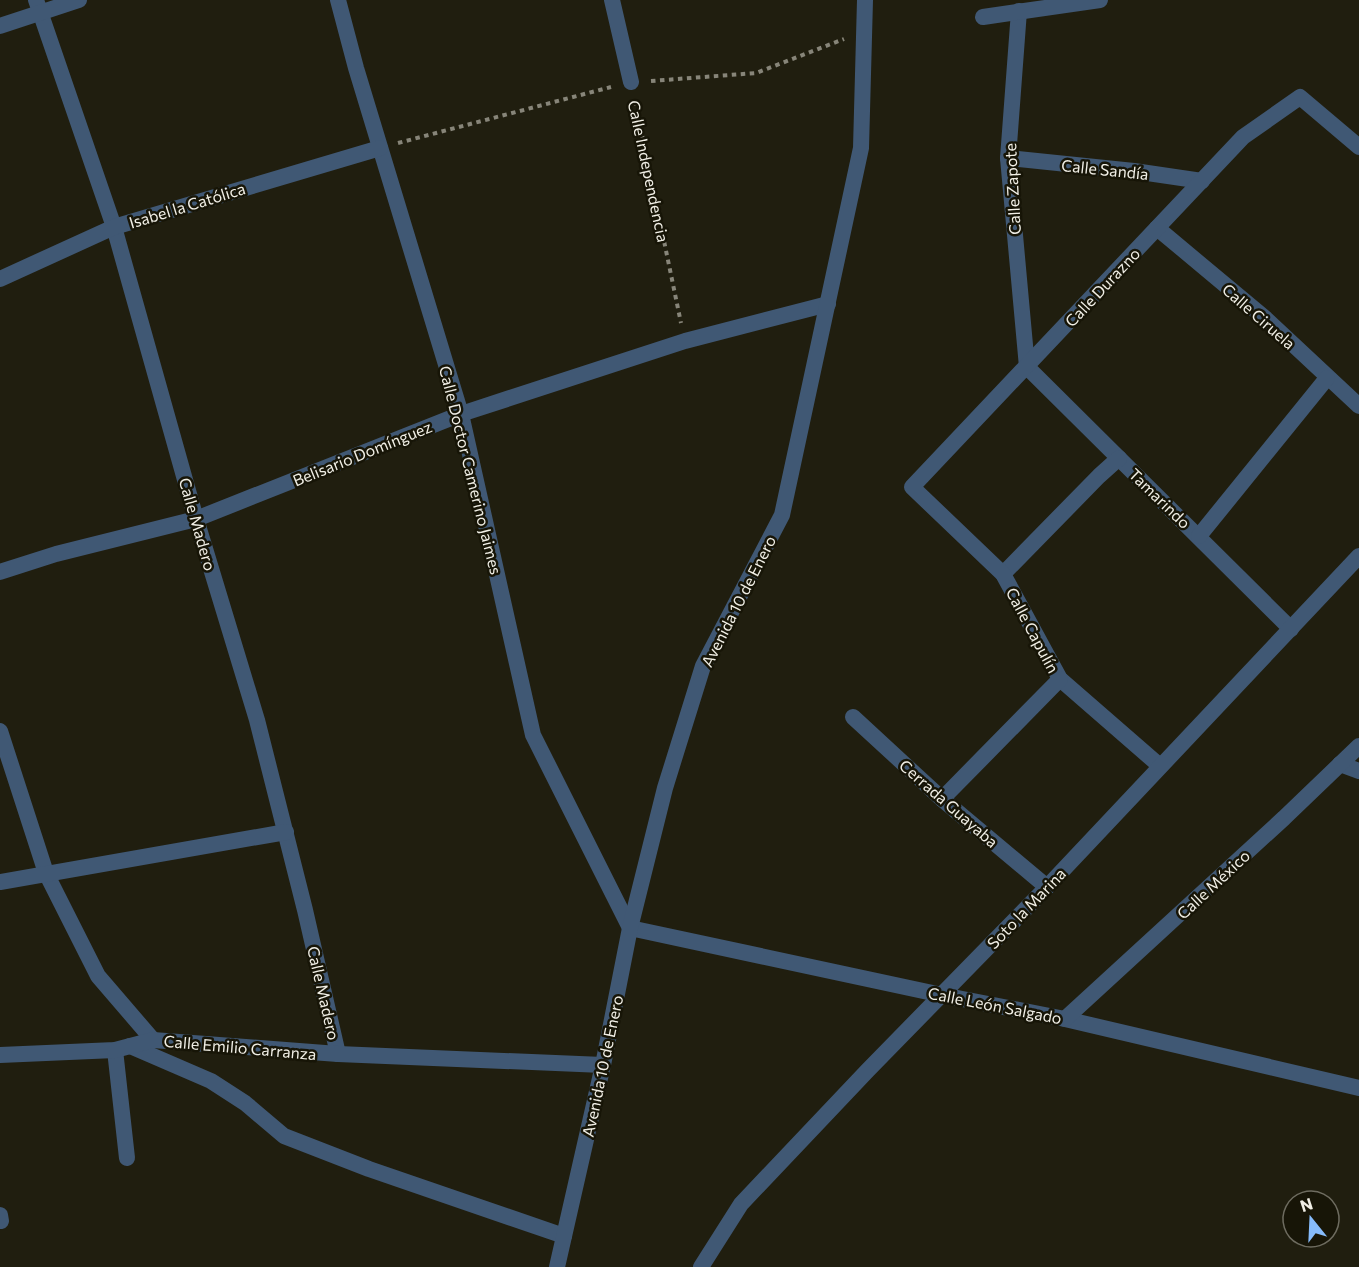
<svg xmlns="http://www.w3.org/2000/svg" width="1359" height="1267" font-family="Commissioner,sans-serif">
  <style>
    .lines { fill: none; stroke-linecap: round; stroke-linejoin: round }
    .path { stroke: #878579; stroke-width: 4; stroke-dasharray: 4.5 4.5; stroke-linecap: butt }
    .minor { stroke: #405874; stroke-width: 16 }
    .labels { text-anchor: middle; dominant-baseline: central; stroke-width: 5; stroke-linejoin: round; paint-order: stroke }
    .street-label { font-size: 16px; fill: #f1efe6; stroke: #171507 }
  </style>
  <rect width="100%" height="100%" fill="#201e0f"/>
  <g class="lines">
    <g class="path">
      <polyline points="651,81 756,73 844,39"/>
      <polyline points="635,101 681,323"/>
      <polyline points="398,143 611,87"/>
    </g>
    <g class="minor">
      <polyline points="36,0 114,227 196,519 257,720 305,910 338,1054"/>
      <polyline points="338,0 356,68 461,414 533,735 630,928 942,995 1065,1019 1359,1088"/>
      <polyline points="612,0 631,82"/>
      <polyline points="1019,11 1008,158 1027,367 1291,629"/>
      <polyline points="983,17 1100,0"/>
      <polyline points="0,26 79,0"/>
      <polyline points="1008,158 1134,171 1202,181"/>
      <polyline points="1157,228 1266,319 1359,406"/>
      <polyline points="0,279 114,227 380,148"/>
      <polyline points="1199,536 1327,378"/>
      <polyline points="0,572 56,554 196,519 461,414 685,341 828,304"/>
      <polyline points="1003,574 1099,476 1119,458"/>
      <polyline points="853,717 942,799 1047,887"/>
      <polyline points="0,731 46,873 98,976 153,1040"/>
      <polyline points="1340,764 1359,771"/>
      <polyline points="1160,766 1060,679 1003,574 912,487 1243,137 1300,97 1359,147"/>
      <polyline points="942,799 1060,679"/>
      <polyline points="0,882 286,832"/>
      <polyline points="1065,1019 1284,818 1359,746"/>
      <polyline points="130,1046 211,1081 245,1103 284,1136 369,1169 564,1236"/>
      <polyline points="115,1050 127,1158"/>
      <polyline points="0,1055 115,1050 153,1040 338,1054 603,1065"/>
      <polyline points="0,1215 1,1221"/>
      <polyline points="557,1267 603,1065 630,928 665,788 703,666 782,515 861,148 865,0"/>
      <polyline points="701,1267 741,1204 868,1070 1047,887 1359,556"/>
    </g>
  </g>
  <g class="labels">
    <g class="street-label">
      <text transform="translate(1105 169) rotate(6)">Calle Sandía</text>
      <text transform="translate(649 171) rotate(78)">Calle Independencia</text>
      <text transform="translate(1012 189) rotate(-93)">Calle Zapote</text>
      <text transform="translate(187 205) rotate(-17)">Isabel la Católica</text>
      <text transform="translate(1102 287) rotate(-47)">Calle Durazno</text>
      <text transform="translate(1259 316) rotate(41)">Calle Ciruela</text>
      <text transform="translate(362 453) rotate(-22)">Belisario Domínguez</text>
      <text transform="translate(471 470) rotate(76)">Calle Doctor Camerino Jaimes</text>
      <text transform="translate(1160 498) rotate(44)">Tamarindo</text>
      <text transform="translate(198 524) rotate(74)">Calle Madero</text>
      <text transform="translate(738 601) rotate(-63)">Avenida 10 de Enero</text>
      <text transform="translate(1033 630) rotate(62)">Calle Capulín</text>
      <text transform="translate(949 803) rotate(41)">Cerrada Guayaba</text>
      <text transform="translate(1213 884) rotate(-43)">Calle México</text>
      <text transform="translate(1026 908) rotate(-46)">Soto la Marina</text>
      <text transform="translate(324 993) rotate(77)">Calle Madero</text>
      <text transform="translate(995 1005) rotate(11)">Calle León Salgado</text>
      <text transform="translate(240 1047) rotate(5)">Calle Emilio Carranza</text>
      <text transform="translate(602 1066) rotate(-78)">Avenida 10 de Enero</text>
    </g>
  </g>
  <g transform="translate(1311 1219) rotate(342)"><circle r="28" fill="#171507" stroke="#6e6c60" stroke-width="1.5"/>
  <path d="M0-4.5L10 22L0 15L-10 22Z" fill="#86bbfb"/>
  <text y="-9" font-size="16" font-weight="bold" text-anchor="middle" fill="#f1efe6">N</text>
  </g>
</svg>
